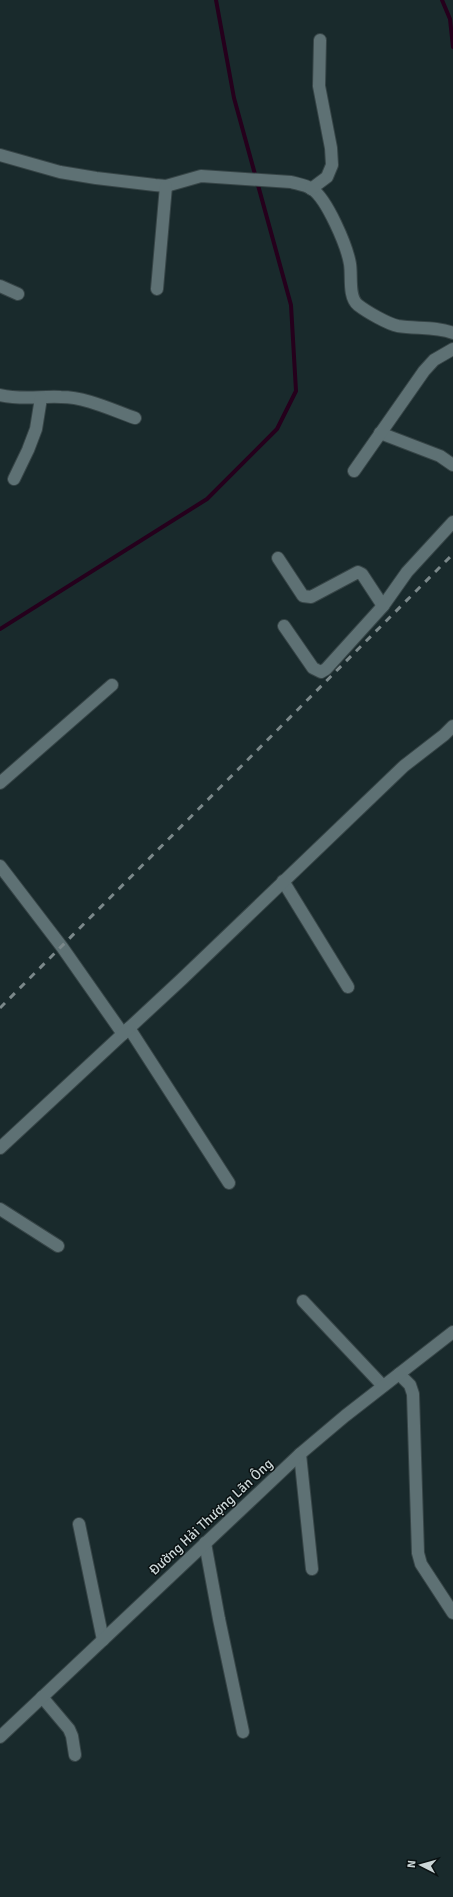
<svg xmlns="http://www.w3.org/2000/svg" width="453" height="1897" font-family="Signika,sans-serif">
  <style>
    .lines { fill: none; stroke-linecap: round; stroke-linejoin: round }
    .stream { stroke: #25001c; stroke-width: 4 }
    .minor-casing { stroke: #374547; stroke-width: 14 }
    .minor { stroke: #5e7174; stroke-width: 12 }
    .rail { stroke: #7b888a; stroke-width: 3; stroke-dasharray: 7 7; stroke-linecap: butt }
    .labels { text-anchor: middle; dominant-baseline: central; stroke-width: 3; stroke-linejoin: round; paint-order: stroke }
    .street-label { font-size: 14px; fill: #cbd6d7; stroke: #0a1112 }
  </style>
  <rect width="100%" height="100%" fill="#192a2c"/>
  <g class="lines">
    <g class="stream">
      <polyline points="442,0 450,19 453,47"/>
      <polyline points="0,629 207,499 277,429 296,391 291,305 234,98 216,0"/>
    </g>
    <g class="minor-casing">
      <g id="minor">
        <path d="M0,155l60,17 36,6 59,7 11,1 35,-10 90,6c7,2 15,3 21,7 15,10 35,57 38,75 2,12 -2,33 8,41 9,7 30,19 40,21 18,3 38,0 55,7"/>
        <polyline points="311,189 327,177 332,165 331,148 319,86 320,40"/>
        <polyline points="0,286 18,294"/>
        <polyline points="157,289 166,186"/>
        <path d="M0,395c21,5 40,1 61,2 25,0 51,13 74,21"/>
        <polyline points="380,433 440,456 453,465"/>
        <polyline points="354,471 424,371 434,360 453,349"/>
        <polyline points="14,479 28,450 36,429 41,398"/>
        <polyline points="278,558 303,596 311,597 358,572 362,574 383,606"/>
        <polyline points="284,626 313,668 321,672 326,669 383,606 407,572 453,522"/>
        <polyline points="0,783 112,685"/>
        <polyline points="0,866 62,947 123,1034"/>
        <polyline points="283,881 348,987"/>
        <polyline points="129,1028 229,1183"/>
        <polyline points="0,1148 182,979 404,766 444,735 453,726"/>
        <polyline points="0,1209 58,1246"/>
        <polyline points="303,1301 383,1386"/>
        <polyline points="399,1374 410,1385 413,1394 418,1553 421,1564 453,1613"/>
        <polyline points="300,1454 312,1569"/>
        <polyline points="79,1524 103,1640"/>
        <polyline points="205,1543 219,1619 243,1732"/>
        <polyline points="42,1697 69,1729 72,1736 75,1755"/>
        <polyline points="0,1737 300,1454 345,1416 453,1332"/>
      </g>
    </g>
    <use href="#minor" class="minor"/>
    <polyline class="rail" points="0,1008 453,554"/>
  </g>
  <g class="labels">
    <g class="street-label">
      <text transform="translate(211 1517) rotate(-43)">Đường Hải Thượng Lãn Ông</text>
    </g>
  </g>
  <g transform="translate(421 1865) rotate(276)" stroke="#0a1112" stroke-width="3" paint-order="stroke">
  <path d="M0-3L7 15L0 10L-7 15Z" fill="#cbd6d7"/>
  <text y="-6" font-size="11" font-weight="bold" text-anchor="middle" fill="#cbd6d7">N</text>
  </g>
</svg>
